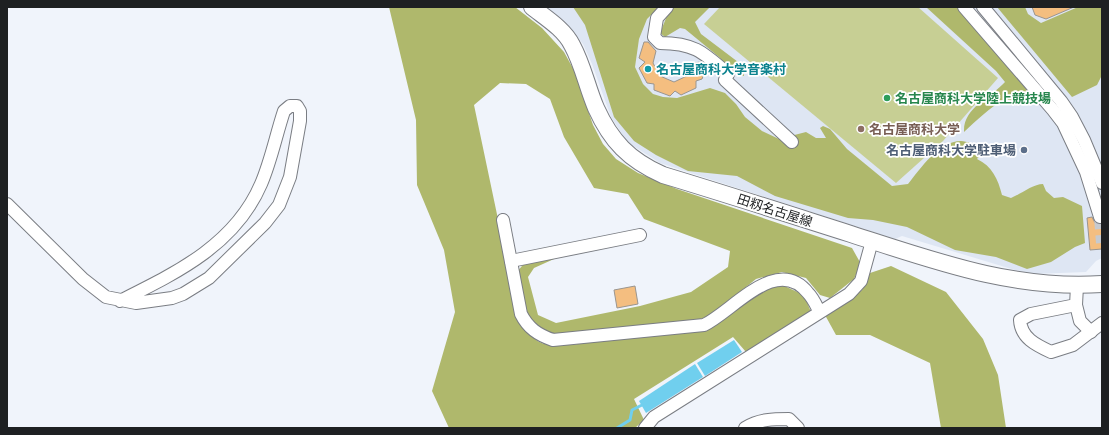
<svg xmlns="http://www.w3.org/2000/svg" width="1109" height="435" font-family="Inter,'Noto Sans JP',sans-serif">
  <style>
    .built { fill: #dee6f3 }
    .green { fill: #c7cf94 }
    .forest { fill: #afb86c }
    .water { fill: #70cfee }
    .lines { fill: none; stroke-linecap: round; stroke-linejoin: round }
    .stream { stroke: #70cfee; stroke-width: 3 }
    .building { fill: #f4be80; stroke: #9a958f }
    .minor-tunnel { stroke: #c6cad0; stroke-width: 12; stroke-dasharray: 12 6; stroke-linecap: butt }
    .minor-casing { stroke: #7a7d83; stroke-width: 14 }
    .major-casing { stroke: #7a7d83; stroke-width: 18 }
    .minor { stroke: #fff; stroke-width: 12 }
    .major { stroke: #fff; stroke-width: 16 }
    .culture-dot { fill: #0f9aa8; stroke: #fff; stroke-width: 1.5 }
    .leisure-dot { fill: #2e9e5b; stroke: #fff; stroke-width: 1.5 }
    .education-dot { fill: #8d6e63; stroke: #fff; stroke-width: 1.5 }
    .service-dot { fill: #5c6f8a; stroke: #fff; stroke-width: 1.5 }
    .labels { text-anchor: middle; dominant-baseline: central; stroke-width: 3.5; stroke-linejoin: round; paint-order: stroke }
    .culture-label { font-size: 13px; font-weight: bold; fill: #0d838f; stroke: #fff; text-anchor: start }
    .leisure-label { font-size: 13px; font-weight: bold; fill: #27864d; stroke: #fff; text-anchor: start }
    .education-label { font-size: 13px; font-weight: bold; fill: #785e54; stroke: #fff; text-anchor: start }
    .service-label { font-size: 13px; font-weight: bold; fill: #4e5e75; stroke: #fff; text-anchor: end }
    .street-label { font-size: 13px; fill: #1e2022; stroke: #fff }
  </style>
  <rect width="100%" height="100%" fill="#f0f4fb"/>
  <polygon class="built" points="546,7 1102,7 1102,258 1096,261 1086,272 1034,274 1015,270 902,236 895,239 660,163 627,142 611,117 592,64 583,44 568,25"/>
  <polygon class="green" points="720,7 918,7 998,78 943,141 896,183 704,24"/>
  <g class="forest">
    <path d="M389,7h126l27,21 22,24 11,20 18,53 10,19 13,15 22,14 39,16 175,59 9,16 -7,15 -24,19 -10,-3 -14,-17 -24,-6 -26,7 -45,36 -24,9 -130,13 -20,-6 -13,-15 -7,-44 9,-11 20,-4 8,2 -20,9 -6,9 10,38 18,8 84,-17 51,-14 37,-25 2,-16 -86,-32 -16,-25 -34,-6 -30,-51 -14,-38 -24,-15 -26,-1 -26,22 45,214c20,27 18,26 51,26l133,-17 60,-39 17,-5 24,11 7,17 -65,40 -13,-15 -99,62 10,21 -9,8h-186l-17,-37 23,-79 -11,-62 -27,-65 -1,-65z"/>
    <path d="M573,7h86l-12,12 -8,20 -4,28 8,17 10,10 10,3 14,1 33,-10 15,5 11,11 9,13 17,14 17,8 27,-7 10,6h10l-6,-10 3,-2 7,3 17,20 45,37 16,-2c13,-16 31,-43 53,-43 6,0 13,4 18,6l3,6 -5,6c15,7 21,20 25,36l9,3c10,-4 22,-14 32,-14l3,7 8,7 9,-1 19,9 3,37 -10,4 -24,15 -24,7 -31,-12 -41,-7 -48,-23 -34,-7 -25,-2 -73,-22 -38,-20 -49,-5 -32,-16 -22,-14 -20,-24 -29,-92z"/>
    <polygon points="673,7 710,7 695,22 701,34 742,65 744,76 740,76 732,71 719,57 685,29 680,28 665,37 660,33 669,11"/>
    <path d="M926,7h33l73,85 -15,10 -12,-3c-16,9 -28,21 -41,33 -1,-25 27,-34 41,-50l-9,-11z"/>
    <polygon points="997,7 1025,7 1028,14 1041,23 1078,7 1102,7 1102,75 1097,85 1072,97"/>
    <polygon points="891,266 946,292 983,339 998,375 1006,428 941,428 930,363 870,335 836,335 825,315 862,290 870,273"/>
  </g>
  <g class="water">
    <polygon points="734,340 742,352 705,376 697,363"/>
    <polygon points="695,364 703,377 646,413 639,401"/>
  </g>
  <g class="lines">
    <polyline class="stream" points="617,428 630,420 632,410 642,405"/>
  </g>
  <g class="building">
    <polygon points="1032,7 1074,7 1046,19 1035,15"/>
    <polygon points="644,42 648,42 656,51 653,63 660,76 674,82 689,75 693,63 701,62 707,66 702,79 696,81 696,88 681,95 675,91 670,96 654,90 654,84 647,83 639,68 645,62 639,58"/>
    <polygon points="1092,217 1095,223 1102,224 1102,249 1090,250 1087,218"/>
    <polygon points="635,286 638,304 617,308 614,290"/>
  </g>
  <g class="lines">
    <polyline class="minor-tunnel" points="1100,217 1102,243"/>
    <g class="minor-casing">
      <g id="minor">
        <path d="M667,7l-10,11 -3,19 6,6c34,0 43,9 68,31l-3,6 67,62"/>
        <polyline points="964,7 1053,110 1063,123 1086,172 1100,217"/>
        <polyline points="983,7 1061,101 1072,117 1084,140 1102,183"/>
        <path d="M7,204l76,75 23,18 30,6 36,-5 11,-4 26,-16 56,-55 14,-18 11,-28 10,-56v-10l-3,-5h-7l-6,5c-8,24 -13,50 -23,73 -26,61 -85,89 -141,117"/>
        <path d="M503,220l18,94c7,14 17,21 32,26l151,-15c29,-14 73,-71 104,-32 5,5 8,12 11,18"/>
        <polyline points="511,261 640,235"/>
        <path d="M1077,286l-1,19 -45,9 -11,6c1,18 16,25 31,32l22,-7 29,-22"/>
        <polyline points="1076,305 1080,321 1091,332"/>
        <polyline points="645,428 654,417 849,294 861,281 872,241"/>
        <path d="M745,428c14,-9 29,-9 44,-9l9,9"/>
      </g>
    </g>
    <g class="major-casing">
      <path id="major" d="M532,7c14,11 32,22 40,38 11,20 15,42 24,63 15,33 33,52 67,67 63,19 125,39 188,59 84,27 162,56 251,50"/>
    </g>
    <use href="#minor" class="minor"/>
    <use href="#major" class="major"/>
  </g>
  <circle class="culture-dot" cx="648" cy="69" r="4"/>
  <circle class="leisure-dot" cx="887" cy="98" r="4"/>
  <circle class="education-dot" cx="861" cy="129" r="4"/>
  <circle class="service-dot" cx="1024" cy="150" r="4"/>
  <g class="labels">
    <g class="culture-label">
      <text x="656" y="69">名古屋商科大学音楽村</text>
    </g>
    <g class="leisure-label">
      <text x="895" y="98">名古屋商科大学陸上競技場</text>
    </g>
    <g class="education-label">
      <text x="869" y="129">名古屋商科大学</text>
    </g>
    <g class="service-label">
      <text x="1016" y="150">名古屋商科大学駐車場</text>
    </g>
    <g class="street-label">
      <text transform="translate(775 210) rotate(18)">田籾名古屋線</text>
    </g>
  </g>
  <rect width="1109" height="435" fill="none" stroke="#1e2022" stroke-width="16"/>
</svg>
